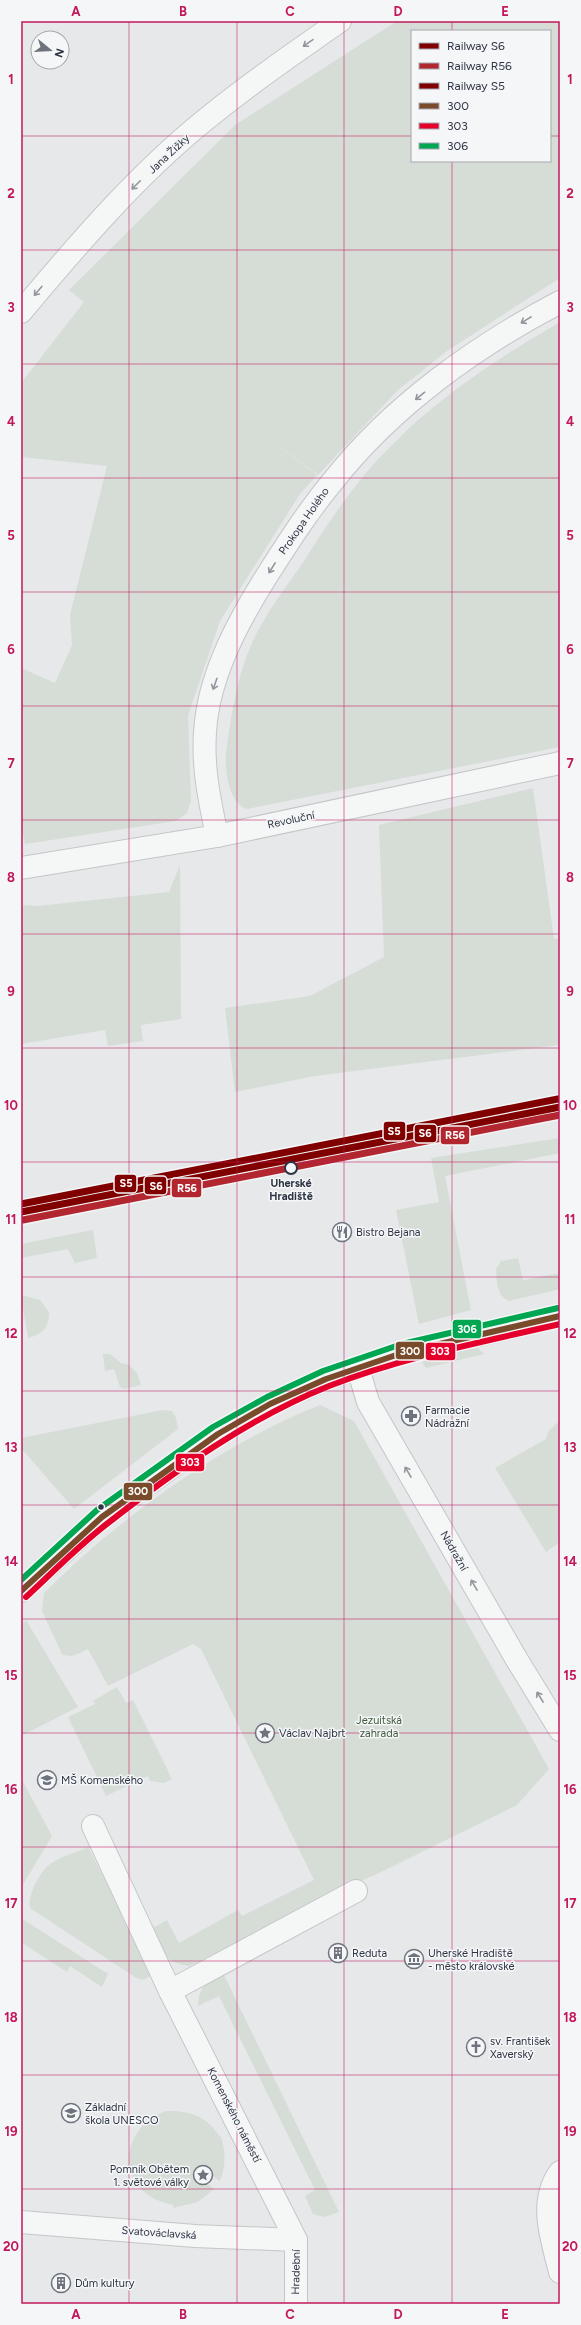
<svg xmlns="http://www.w3.org/2000/svg" width="581" height="2325" font-family="Figtree,sans-serif">
  <style>
    .green { fill: #d6ddd7; fill-rule: evenodd }
    .lines { fill: none; stroke-linecap: round; stroke-linejoin: round }
    .minor-casing { stroke: #c4c6c8; stroke-width: 24 }
    .minor { stroke: #f5f6f6; stroke-width: 22 }
    .bus-1-casing { stroke: #f4f6f8; stroke-width: 9 }
    .bus-2-casing { stroke: #f4f6f8; stroke-width: 9 }
    .bus-3-casing { stroke: #f4f6f8; stroke-width: 9 }
    .bus-1 { stroke: #7a4b2a; stroke-width: 6 }
    .bus-2 { stroke: #e4002b; stroke-width: 6 }
    .bus-3 { stroke: #00a651; stroke-width: 6 }
    .rail-1-casing { stroke: #f4f6f8; stroke-width: 10 }
    .rail-2-casing { stroke: #f4f6f8; stroke-width: 10 }
    .rail-3-casing { stroke: #f4f6f8; stroke-width: 10 }
    .rail-1 { stroke: #800000; stroke-width: 7 }
    .rail-2 { stroke: #b2272f; stroke-width: 7 }
    .rail-3 { stroke: #800000; stroke-width: 7 }
    .oneway { stroke: #92959c }
    .grid { fill: none; stroke: #c2185b; stroke-width: 1; stroke-opacity: 0.55 }
    .stop-dot { fill: #f4f6f8; stroke: #2e3442; stroke-width: 2 }
    .bus-dot { fill: #2e3442; stroke: #f4f6f8; stroke-width: 1.5 }
    .labels { text-anchor: middle; dominant-baseline: central; stroke-width: 3; stroke-linejoin: round; paint-order: stroke }
    .street-label { font-size: 11px; fill: #2e3442; stroke: #f4f6f8 }
    .stop-label { font-size: 11px; font-weight: bold; fill: #2e3442; stroke: #f4f6f8 }
    .poi-label { font-size: 11px; fill: #2e3442; stroke: #f4f6f8; text-anchor: start }
    .park-label { font-size: 11px; fill: #405c3c; stroke: #f4f6f8 }
    .line-badge { stroke: #f4f6f8; stroke-width: 1.5 }
    .badge-label { font-size: 11px; text-anchor: middle; font-weight: bold; fill: #fff }
    .neatline { fill: none; stroke: #c2185b; stroke-width: 1.5 }
    .grid-label { font-size: 13px; text-anchor: middle; font-weight: bold; fill: #c2185b }
  </style>
  <rect width="100%" height="100%" fill="#e6e8ea"/>
  <g class="green">
    <path d="M397,21h163v257l-113,73 -50,40 -79,84 -78,-58 77,58 -17,19 -80,127 -32,95 3,85 -4,12 -11,8 -151,23 -4,-19v-157l34,15 17,-38 -2,-30 37,-149 -86,-9v-74l63,-81 -15,-12 166,-165zM412,31h138v130h-138z"/>
    <path d="M560,322v425l-313,62c-21,-7 -23,-45 -20,-64 6,-40 12,-80 32,-116 12,-23 30,-46 45,-68 26,-41 53,-82 88,-116 49,-50 108,-88 168,-123z"/>
    <polygon points="533,788 554,939 560,939 560,1045 315,1076 235,1092 225,1008 310,996 384,957 379,825"/>
    <polygon points="180,865 181,1019 141,1025 143,1041 108,1046 105,1030 21,1044 21,905 38,906 169,892"/>
    <polygon points="560,1138 560,1153 445,1176 471,1310 419,1324 396,1210 439,1202 431,1158"/>
    <polygon points="93,1230 97,1258 75,1263 68,1249 21,1258 21,1244"/>
    <path d="M518,1258l5,22 37,-7v16l-51,12c-13,-5 -12,-20 -13,-32l5,-8z"/>
    <path d="M25,1296l15,4 9,12c0,16 -6,22 -21,26l-7,-41z"/>
    <polygon points="476,1346 484,1354 426,1368 422,1362"/>
    <polygon points="103,1354 110,1354 121,1363 129,1365 137,1373 141,1385 124,1389 120,1387 114,1369 105,1371"/>
    <path d="M320,1405l34,16 195,348 -32,36 -142,70 -36,15 -15,11 -135,65c-25,-3 -28,-16 -38,-37l16,-9 12,23 59,-33 4,6 72,-36 -113,-231 -8,-5 -85,42 -20,-37c-9,4 -16,10 -26,5l-20,-43 2,-18c75,-75 177,-149 276,-188z"/>
    <polygon points="163,1410 172,1411 176,1418 178,1429 74,1509 21,1448 21,1438"/>
    <polygon points="560,1421 560,1542 546,1552 495,1468 546,1439 549,1430"/>
    <polygon points="26,1620 78,1707 21,1736 21,1625"/>
    <polygon points="117,1687 126,1703 133,1700 172,1779 164,1783 150,1781 148,1776 106,1796 68,1717 95,1704 93,1701"/>
    <polygon points="21,1778 52,1836 21,1888"/>
    <path d="M88,1847l59,115 3,14c-6,5 -9,4 -15,1l-105,-69c-3,-11 9,-35 18,-42 10,-9 28,-13 40,-19z"/>
    <polygon points="21,1918 108,1974 102,1987 70,1966 67,1972 21,1942"/>
    <path d="M224,1975l115,237 -14,5 -12,-3 -8,-18 10,-6 -96,-194 -21,10c1,-18 8,-27 26,-31z"/>
    <path d="M166,2111c22,-1 42,5 53,25l1,-1c6,16 6,29 0,46l-13,-8 -4,7 11,9 -16,13 -25,6v-3c-7,-2 -16,-4 -23,-9 -37,-24 -21,-73 16,-85z"/>
  </g>
  <g class="lines">
    <g class="minor-casing">
      <g id="minor">
        <path d="M21,312c56,-67 116,-137 184,-192 43,-35 89,-67 135,-99"/>
        <path d="M217,836c-8,-38 -16,-75 -11,-115 6,-51 33,-101 60,-144 21,-33 42,-66 67,-96 59,-75 143,-135 227,-179"/>
        <polyline points="21,868 217,836 560,763"/>
        <polyline points="358,1368 368,1402 517,1660 560,1730"/>
        <polyline points="21,1591 102,1517 218,1434 270,1404 326,1379 405,1352 560,1316"/>
        <polyline points="93,1826 170,1991 296,2240 296,2304"/>
        <polyline points="170,1991 356,1891"/>
        <path d="M560,2172c-22,30 -8,67 0,100"/>
        <polyline points="21,2222 195,2236 296,2240"/>
      </g>
    </g>
    <use href="#minor" class="minor"/>
    <g class="bus-1-casing">
      <polyline id="bus-1" points="21,1591 102,1517 218,1434 270,1404 326,1379 405,1352 560,1316"/>
    </g>
    <g class="bus-2-casing">
      <path id="bus-2" d="M26,1597c27,-25 53,-52 82,-74 68,-53 141,-105 221,-137 75,-29 153,-44 231,-62"/>
    </g>
    <g class="bus-3-casing">
      <polyline id="bus-3" points="21,1580 97,1510 213,1427 267,1397 323,1371 402,1344 558,1308"/>
    </g>
    <use href="#bus-1" class="bus-1"/>
    <use href="#bus-2" class="bus-2"/>
    <use href="#bus-3" class="bus-3"/>
    <g class="rail-1-casing">
      <polyline id="rail-1" points="21,1212 560,1107"/>
    </g>
    <g class="rail-2-casing">
      <polyline id="rail-2" points="23,1220 560,1115"/>
    </g>
    <g class="rail-3-casing">
      <polyline id="rail-3" points="21,1204 558,1099"/>
    </g>
    <use href="#rail-1" class="rail-1"/>
    <use href="#rail-2" class="rail-2"/>
    <use href="#rail-3" class="rail-3"/>
  </g>
  <defs><path id="oneway-shaft" d="M-6 0H5M1.5-3L5.5 0L1.5 3" fill="none" stroke-width="1.6" stroke-linecap="round" stroke-linejoin="round"/></defs>
  <g class="oneway">
    <use href="#oneway-shaft" transform="translate(308 43) rotate(145)"/>
    <use href="#oneway-shaft" transform="translate(136 185) rotate(135)"/>
    <use href="#oneway-shaft" transform="translate(38 291) rotate(130)"/>
    <use href="#oneway-shaft" transform="translate(526 320) rotate(149)"/>
    <use href="#oneway-shaft" transform="translate(420 396) rotate(141)"/>
    <use href="#oneway-shaft" transform="translate(272 568) rotate(122)"/>
    <use href="#oneway-shaft" transform="translate(215 684) rotate(109)"/>
    <use href="#oneway-shaft" transform="translate(408 1472) rotate(-120)"/>
    <use href="#oneway-shaft" transform="translate(474 1585) rotate(-120)"/>
    <use href="#oneway-shaft" transform="translate(540 1697) rotate(-122)"/>
  </g>
  <path class="grid" d="M129,21v2283M237,21v2283M344,21v2283M452,21v10M21,136h391M550,136h10M452,161v2143M21,250h539M21,364h539M21,478h539M21,592h539M21,706h539M21,820h539M21,934h539M21,1048h539M21,1162h539M21,1277h539M21,1391h539M21,1505h539M21,1619h539M21,1733h539M21,1847h539M21,1961h539M21,2075h539M21,2189h539"/>
  <defs>
    <g id="restaurant-ring" transform="scale(1)"><circle r="9.5" fill="#f4f6f8" stroke="#6e737d" stroke-width="1.5"/><path d="M-5-6h1v4h1v-4h1v4h1v-4h1v5L-1.5 .5V6h-2V.5L-5-1ZM5-6V6H3V1.5H1.5Q1.5-4 5-6Z" fill="#6e737d"/></g>
    <g id="pharmacy-ring" transform="scale(1)"><circle r="9.5" fill="#f4f6f8" stroke="#6e737d" stroke-width="1.5"/><path d="M-2-6h4v4h4v4h-4v4h-4v-4h-4v-4h4Z" fill="#6e737d"/></g>
    <g id="sight-ring" transform="scale(1)"><circle r="9.5" fill="#f4f6f8" stroke="#6e737d" stroke-width="1.5"/><path d="M0-6L1.8-2.2L6-1.7L2.9 1.2L3.7 5.4L0 3.3L-3.7 5.4L-2.9 1.2L-6-1.7L-1.8-2.2Z" fill="#6e737d"/></g>
    <g id="school-ring" transform="scale(1)"><circle r="9.5" fill="#f4f6f8" stroke="#6e737d" stroke-width="1.5"/><path d="M0-5L7-2L0 1L-7-2ZM-4 1L0 2.5L4 1V4Q0 6-4 4Z" fill="#6e737d"/></g>
    <g id="building-ring" transform="scale(1)"><circle r="9.5" fill="#f4f6f8" stroke="#6e737d" stroke-width="1.5"/><path d="M-4-6H4V6H1V3H-1V6H-4ZM-2.5-4.3h1.7v1.8h-1.7ZM.8-4.3h1.7v1.8H.8ZM-2.5-1h1.7V.8h-1.7ZM.8-1h1.7V.8H.8Z" fill="#6e737d"/></g>
    <g id="museum-ring" transform="scale(1)"><circle r="9.5" fill="#f4f6f8" stroke="#6e737d" stroke-width="1.5"/><path d="M0-6L6-3V-2H-6V-3ZM-5-1h2V3h-2ZM-1-1h2V3h-2ZM3-1h2V3H3ZM-6 4H6V6H-6Z" fill="#6e737d"/></g>
    <g id="church-ring" transform="scale(1)"><circle r="9.5" fill="#f4f6f8" stroke="#6e737d" stroke-width="1.5"/><path d="M-1.2-6h2.4v3.5h3.3v2.4h-3.3V6h-2.4V-.1h-3.3v-2.4h3.3Z" fill="#6e737d"/></g>
  </defs>
  <g fill-rule="evenodd">
    <use href="#restaurant-ring" x="342" y="1232"/>
    <use href="#pharmacy-ring" x="411" y="1416"/>
    <use href="#sight-ring" x="265" y="1733"/>
    <use href="#school-ring" x="47" y="1780"/>
    <use href="#building-ring" x="338" y="1953"/>
    <use href="#museum-ring" x="414" y="1959"/>
    <use href="#church-ring" x="476" y="2047"/>
    <use href="#school-ring" x="71" y="2113"/>
    <use href="#sight-ring" x="203" y="2175"/>
    <use href="#building-ring" x="61" y="2283"/>
  </g>
  <circle class="stop-dot" cx="291" cy="1168" r="6"/>
  <circle class="bus-dot" cx="101" cy="1507" r="3.5"/>
  <g class="labels">
    <g class="street-label">
      <text transform="translate(169 154) rotate(-43)">Jana Žižky</text>
      <text transform="translate(304 521) rotate(-55)">Prokopa Holého</text>
      <text transform="translate(291 820) rotate(-12)">Revoluční</text>
      <text transform="translate(454 1551) rotate(60)">Nádražní</text>
      <text transform="translate(234 2115) rotate(63)">Komenského náměstí</text>
      <text transform="translate(159 2233) rotate(4)">Svatováclavská</text>
      <text transform="translate(296 2272) rotate(-89)">Hradební</text>
    </g>
    <g class="stop-label">
      <text x="291" y="1183">Uherské<tspan x="291" dy="13">Hradiště</tspan></text>
    </g>
    <g class="poi-label">
      <text x="356" y="1232">Bistro Bejana</text>
      <text x="425" y="1410">Farmacie<tspan x="425" dy="13">Nádražní</tspan></text>
      <text x="279" y="1733">Václav Najbrt</text>
      <text x="61" y="1780">MŠ Komenského</text>
      <text x="352" y="1953">Reduta</text>
      <text x="428" y="1953">Uherské Hradiště<tspan x="428" dy="13">- město královské</tspan></text>
      <text x="490" y="2041">sv. František<tspan x="490" dy="13">Xaverský</tspan></text>
      <text x="85" y="2107">Základní<tspan x="85" dy="13">škola UNESCO</tspan></text>
      <text x="189" y="2169" text-anchor="end">Pomník Obětem<tspan x="189" dy="13">1. světové války</tspan></text>
      <text x="75" y="2283">Dům kultury</text>
    </g>
    <g class="park-label">
      <text x="379" y="1720">Jezuitská<tspan x="379" dy="13">zahrada</tspan></text>
    </g>
  </g>
  <g class="line-badge">
    <rect x="383" y="1121" width="23" height="20" rx="4" fill="#800000"/>
    <rect x="414" y="1124" width="23" height="19" rx="4" fill="#800000"/>
    <rect x="440" y="1126" width="30" height="19" rx="4" fill="#b2272f"/>
    <rect x="114" y="1174" width="23" height="19" rx="4" fill="#800000"/>
    <rect x="144" y="1176" width="23" height="19" rx="4" fill="#800000"/>
    <rect x="171" y="1178" width="31" height="20" rx="4" fill="#b2272f"/>
    <rect x="452" y="1319" width="30" height="20" rx="4" fill="#00a651"/>
    <rect x="395" y="1341" width="30" height="19" rx="4" fill="#7a4b2a"/>
    <rect x="425" y="1342" width="31" height="19" rx="4" fill="#e4002b"/>
    <rect x="175" y="1453" width="30" height="19" rx="4" fill="#e4002b"/>
    <rect x="123" y="1482" width="30" height="19" rx="4" fill="#7a4b2a"/>
  </g>
  <g class="badge-label">
    <text x="394" y="1135">S5</text>
    <text x="425" y="1137">S6</text>
    <text x="455" y="1139">R56</text>
    <text x="126" y="1187">S5</text>
    <text x="156" y="1190">S6</text>
    <text x="187" y="1192">R56</text>
    <text x="467" y="1333">306</text>
    <text x="410" y="1355">300</text>
    <text x="440" y="1355">303</text>
    <text x="190" y="1466">303</text>
    <text x="138" y="1495">300</text>
  </g>
  <rect width="581" height="2325" fill="none" stroke="#f4f6f8" stroke-width="44"/>
  <rect x="411" y="30" width="140" height="132" fill="#f4f6f8" stroke="#a5a8af"/>
  <rect x="419" y="43" width="20" height="6" fill="#800000" stroke="#a5a8af"/>
  <text x="447" y="50" font-size="12" fill="#2e3442">Railway S6</text>
  <rect x="419" y="63" width="20" height="6" fill="#b2272f" stroke="#a5a8af"/>
  <text x="447" y="70" font-size="12" fill="#2e3442">Railway R56</text>
  <rect x="419" y="83" width="20" height="6" fill="#800000" stroke="#a5a8af"/>
  <text x="447" y="90" font-size="12" fill="#2e3442">Railway S5</text>
  <rect x="419" y="103" width="20" height="6" fill="#7a4b2a" stroke="#a5a8af"/>
  <text x="447" y="110" font-size="12" fill="#2e3442">300</text>
  <rect x="419" y="123" width="20" height="6" fill="#e4002b" stroke="#a5a8af"/>
  <text x="447" y="130" font-size="12" fill="#2e3442">303</text>
  <rect x="419" y="143" width="20" height="6" fill="#00a651" stroke="#a5a8af"/>
  <text x="447" y="150" font-size="12" fill="#2e3442">306</text>
  <g transform="translate(50 50) rotate(108)"><circle r="19" fill="#f4f6f8" stroke="#a5a8af"/>
  <path d="M0-3L7 15L0 10L-7 15Z" fill="#6e737d"/>
  <text y="-6" font-size="11" font-weight="bold" text-anchor="middle" fill="#2e3442">N</text>
  </g>
  <rect x="22" y="22" width="537" height="2281" class="neatline"/>
  <g class="grid-label">
    <text x="76" y="16">A</text>
    <text x="183" y="16">B</text>
    <text x="290" y="16">C</text>
    <text x="398" y="16">D</text>
    <text x="505" y="16">E</text>
    <text x="11" y="84">1</text>
    <text x="570" y="84">1</text>
    <text x="11" y="198">2</text>
    <text x="570" y="198">2</text>
    <text x="11" y="312">3</text>
    <text x="570" y="312">3</text>
    <text x="11" y="426">4</text>
    <text x="570" y="426">4</text>
    <text x="11" y="540">5</text>
    <text x="570" y="540">5</text>
    <text x="11" y="654">6</text>
    <text x="570" y="654">6</text>
    <text x="11" y="768">7</text>
    <text x="570" y="768">7</text>
    <text x="11" y="882">8</text>
    <text x="570" y="882">8</text>
    <text x="11" y="996">9</text>
    <text x="570" y="996">9</text>
    <text x="11" y="1110">10</text>
    <text x="570" y="1110">10</text>
    <text x="11" y="1224">11</text>
    <text x="570" y="1224">11</text>
    <text x="11" y="1338">12</text>
    <text x="570" y="1338">12</text>
    <text x="11" y="1452">13</text>
    <text x="570" y="1452">13</text>
    <text x="11" y="1566">14</text>
    <text x="570" y="1566">14</text>
    <text x="11" y="1680">15</text>
    <text x="570" y="1680">15</text>
    <text x="11" y="1794">16</text>
    <text x="570" y="1794">16</text>
    <text x="11" y="1908">17</text>
    <text x="570" y="1908">17</text>
    <text x="11" y="2022">18</text>
    <text x="570" y="2022">18</text>
    <text x="11" y="2136">19</text>
    <text x="570" y="2136">19</text>
    <text x="11" y="2251">20</text>
    <text x="570" y="2251">20</text>
    <text x="76" y="2319">A</text>
    <text x="183" y="2319">B</text>
    <text x="290" y="2319">C</text>
    <text x="398" y="2319">D</text>
    <text x="505" y="2319">E</text>
  </g>
</svg>
